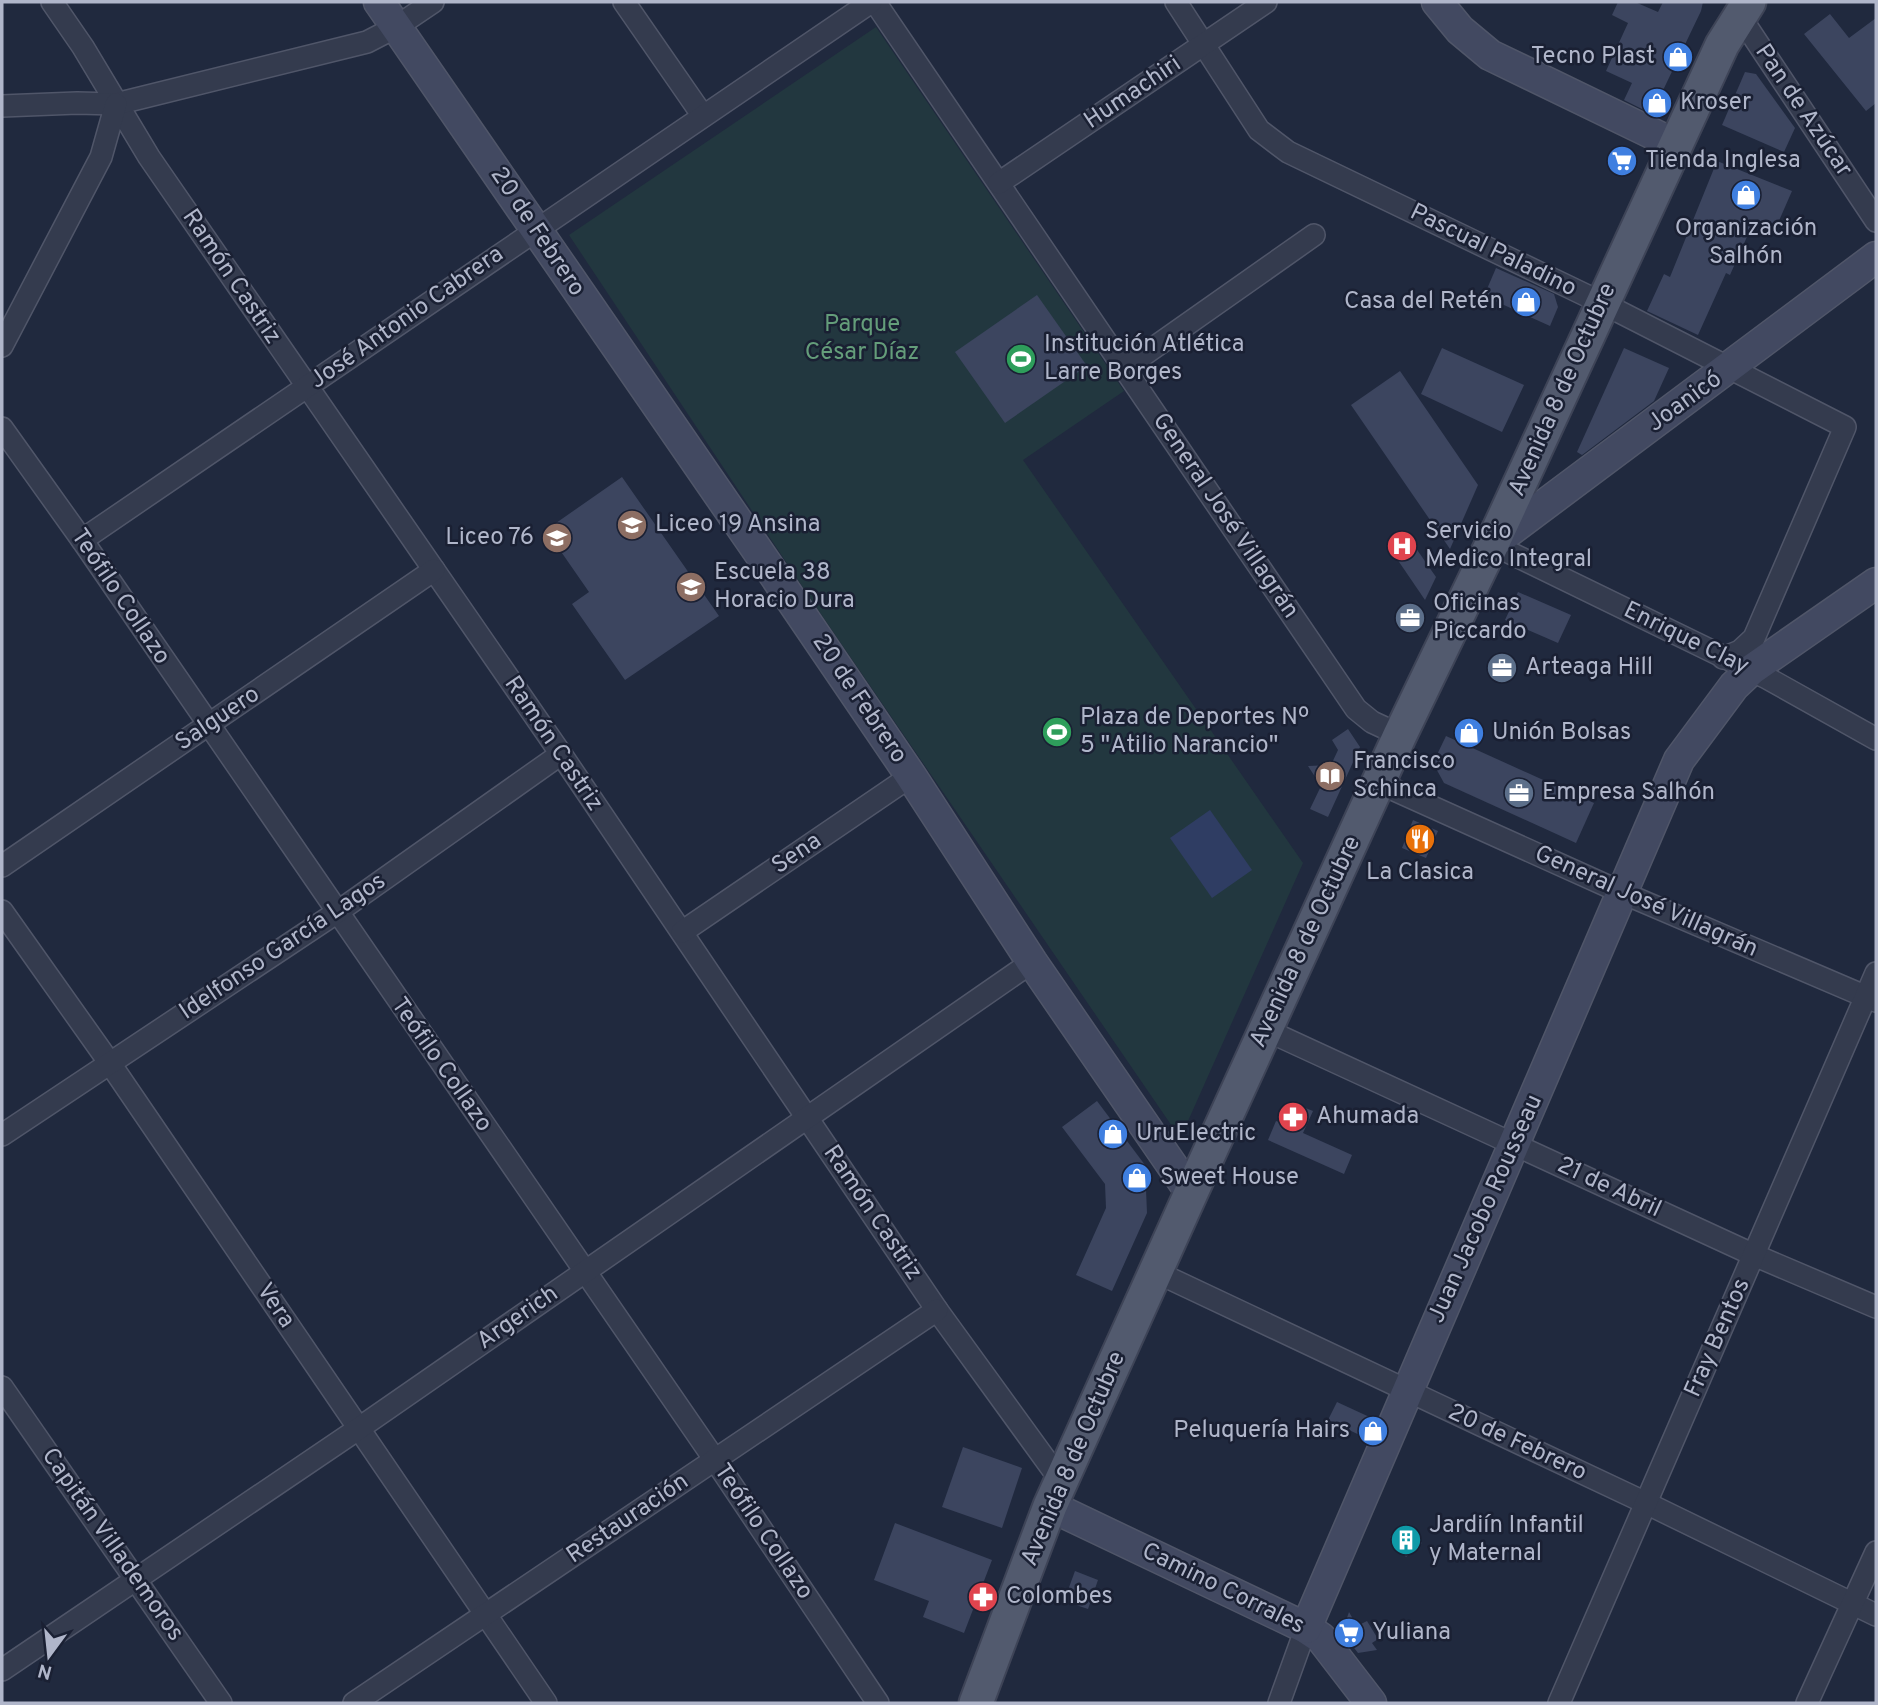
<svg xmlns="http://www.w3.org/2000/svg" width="1878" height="1705" font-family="Overpass,sans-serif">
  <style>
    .green { fill: #22373f }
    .water { fill: #2f3d63 }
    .building { fill: #3c455f }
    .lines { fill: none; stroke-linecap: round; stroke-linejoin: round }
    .street-casing { stroke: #505669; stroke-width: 24 }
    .secondary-casing { stroke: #505669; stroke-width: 33 }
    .primary-casing { stroke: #3e4457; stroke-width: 37 }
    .street { stroke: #343b4e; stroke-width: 21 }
    .secondary { stroke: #424961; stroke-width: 30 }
    .primary { stroke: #525a6e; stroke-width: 33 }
    .labels { text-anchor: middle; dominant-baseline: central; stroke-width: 5; stroke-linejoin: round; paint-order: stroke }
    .poi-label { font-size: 24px; fill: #b0b6ca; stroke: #1a2033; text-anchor: start }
    .street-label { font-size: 24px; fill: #b0b6ca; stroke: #1a2033 }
    .park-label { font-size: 24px; fill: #649d7a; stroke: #1a2033 }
  </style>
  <rect width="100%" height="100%" fill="#20293e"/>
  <polygon class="green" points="876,27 1124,391 1023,460 1303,863 1184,1130 1176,1132 812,601 569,235"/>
  <polygon class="water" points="1210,810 1252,870 1212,898 1170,838"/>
  <g class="building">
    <polygon points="1618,2 1635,2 1658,12 1663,2 1703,2 1701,11 1655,107 1648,112 1624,100 1632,83 1606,71 1628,23 1612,15"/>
    <polygon points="1830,14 1849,38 1876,18 1876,103 1866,111 1804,34"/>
    <polygon points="1745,72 1756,74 1795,128 1784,152 1722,125"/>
    <polygon points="1717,161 1792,191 1775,230 1754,221 1730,275 1726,273 1698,335 1647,311 1664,274 1670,277"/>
    <polygon points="1496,268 1554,294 1558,307 1550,326 1484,296"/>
    <polygon points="1037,295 1087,366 1005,423 955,352"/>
    <polygon points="1442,348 1524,385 1502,432 1421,394"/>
    <polygon points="1624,348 1669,368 1654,401 1582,455 1577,452"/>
    <polygon points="1400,371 1478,485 1450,549 1351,405"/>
    <polygon points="622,477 719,616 625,680 572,604 589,592 546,530"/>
    <polygon points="1413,544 1436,577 1425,600 1395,556"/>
    <polygon points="1518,592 1571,615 1558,643 1505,620"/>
    <polygon points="1348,729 1360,747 1328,817 1310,809 1321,786 1308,766 1331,765 1338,750 1332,740"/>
    <polygon points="1446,736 1594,803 1576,843 1444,783 1433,763"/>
    <polygon points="1413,820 1438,831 1426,858 1402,848"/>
    <polygon points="1097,1101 1145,1165 1147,1213 1112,1291 1076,1275 1106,1208 1105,1184 1062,1127"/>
    <polygon points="1293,1103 1313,1111 1303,1133 1352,1155 1344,1174 1268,1140 1276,1121 1284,1124"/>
    <polygon points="1337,1402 1376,1420 1368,1439 1328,1420"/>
    <polygon points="963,1447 1022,1468 1002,1528 942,1507"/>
    <polygon points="895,1523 992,1560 964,1633 923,1617 929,1601 874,1580"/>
    <polygon points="1406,1524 1422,1543 1406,1557 1390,1537"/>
    <polygon points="1075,1571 1098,1580 1088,1609 1064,1601"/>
    <polygon points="1349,1612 1357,1626 1367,1621 1378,1639 1372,1643 1377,1650 1358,1653 1342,1632"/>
  </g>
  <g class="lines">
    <g class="street-casing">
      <g id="street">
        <polyline points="52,2 83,47 149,157 561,754 937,1310 1061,1481"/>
        <polyline points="624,2 703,116"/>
        <polyline points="875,2 1356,709 1372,722 1400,735"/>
        <polyline points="1176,2 1259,130 1288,152 1602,303 1845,427 1754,638 1740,651 1723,658"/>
        <polyline points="1739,15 1876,221"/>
        <polyline points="2,106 77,103 116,104 367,42 396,27 433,2"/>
        <polyline points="999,183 1266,2"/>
        <polyline points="2,346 101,157 116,104"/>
        <polyline points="1125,368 1314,235"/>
        <polyline points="2,428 82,540 715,1460 878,1703"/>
        <polyline points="82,540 871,2"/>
        <polyline points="1492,544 1767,678 1876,739"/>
        <polyline points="1379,783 1623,893 1876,1001"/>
        <polyline points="2,866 434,570"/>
        <polyline points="2,911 109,1062 546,1703"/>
        <polyline points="682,932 911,776"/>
        <polyline points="1266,1030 1754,1255 1876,1307"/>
        <polyline points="2,1135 336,913 561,754"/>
        <polyline points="1156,1272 1646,1503 1876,1615"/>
        <polyline points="2,1387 221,1703"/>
        <polyline points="2,1670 358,1429 1032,962"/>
        <polyline points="354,1703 937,1310"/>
        <polyline points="1279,1703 1306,1628"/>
        <polyline points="1559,1703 1876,973"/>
        <polyline points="1807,1703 1876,1552"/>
      </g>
    </g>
    <g class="secondary-casing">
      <g id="secondary">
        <polyline points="379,2 773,573 911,776 1032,962 1191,1193"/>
        <polyline points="1437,2 1460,30 1490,55 1676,145"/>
        <polyline points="1492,544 1876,257"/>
        <polyline points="1050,1506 1306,1628 1321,1638 1371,1703"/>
        <polyline points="1306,1628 1679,760 1734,686 1751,670 1876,583"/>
      </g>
    </g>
    <g class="primary-casing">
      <polyline id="primary" points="976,1703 1050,1506 1191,1193 1400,735 1492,544 1722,45 1749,2"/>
    </g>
    <use href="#street" class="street"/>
    <use href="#secondary" class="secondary"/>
    <use href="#primary" class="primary"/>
  </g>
  <defs>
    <g id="shop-disc" transform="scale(1.575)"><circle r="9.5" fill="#3f7fe0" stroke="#1a2033"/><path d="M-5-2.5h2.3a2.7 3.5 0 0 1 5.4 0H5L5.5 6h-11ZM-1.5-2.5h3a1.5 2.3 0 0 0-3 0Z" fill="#fff"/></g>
    <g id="supermarket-disc" transform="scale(1.575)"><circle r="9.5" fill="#3f7fe0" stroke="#1a2033"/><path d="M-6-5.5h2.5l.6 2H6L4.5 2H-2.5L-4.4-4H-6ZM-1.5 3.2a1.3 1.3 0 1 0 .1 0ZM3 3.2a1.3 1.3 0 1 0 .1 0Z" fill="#fff"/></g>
    <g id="stadium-disc" transform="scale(1.575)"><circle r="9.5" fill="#2e9e5b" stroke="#1a2033"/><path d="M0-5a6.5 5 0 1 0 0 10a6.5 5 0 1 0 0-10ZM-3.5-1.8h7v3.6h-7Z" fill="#fff"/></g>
    <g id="school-disc" transform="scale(1.575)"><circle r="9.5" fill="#8d6e63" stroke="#1a2033"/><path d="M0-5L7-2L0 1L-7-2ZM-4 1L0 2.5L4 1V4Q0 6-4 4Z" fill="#fff"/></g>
    <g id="hospital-disc" transform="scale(1.575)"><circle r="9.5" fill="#e0444e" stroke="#1a2033"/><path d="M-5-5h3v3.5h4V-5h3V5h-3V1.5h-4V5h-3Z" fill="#fff"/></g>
    <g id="office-disc" transform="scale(1.575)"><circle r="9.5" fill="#5c6f8a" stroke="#1a2033"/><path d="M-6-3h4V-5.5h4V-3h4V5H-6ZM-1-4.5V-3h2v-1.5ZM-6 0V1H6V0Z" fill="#fff"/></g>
    <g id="library-disc" transform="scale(1.575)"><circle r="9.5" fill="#8d6e63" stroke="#1a2033"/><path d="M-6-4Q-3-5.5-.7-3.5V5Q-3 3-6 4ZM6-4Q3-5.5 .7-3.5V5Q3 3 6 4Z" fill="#fff"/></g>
    <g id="restaurant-disc" transform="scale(1.575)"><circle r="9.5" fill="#e8710a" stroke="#1a2033"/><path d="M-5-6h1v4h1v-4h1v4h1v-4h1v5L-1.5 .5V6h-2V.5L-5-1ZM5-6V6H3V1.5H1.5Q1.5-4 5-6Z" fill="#fff"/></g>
    <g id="pharmacy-disc" transform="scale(1.575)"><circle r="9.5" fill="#e0444e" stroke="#1a2033"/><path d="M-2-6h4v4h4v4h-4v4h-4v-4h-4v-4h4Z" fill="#fff"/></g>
    <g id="building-disc" transform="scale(1.575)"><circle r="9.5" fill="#0f9aa8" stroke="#1a2033"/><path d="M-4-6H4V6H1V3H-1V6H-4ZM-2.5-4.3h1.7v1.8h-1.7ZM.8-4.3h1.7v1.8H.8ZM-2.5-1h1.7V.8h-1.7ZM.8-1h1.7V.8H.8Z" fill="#fff"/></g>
  </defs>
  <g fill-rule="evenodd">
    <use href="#shop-disc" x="1678" y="57"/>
    <use href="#shop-disc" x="1657" y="103"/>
    <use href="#supermarket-disc" x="1622" y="161"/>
    <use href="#shop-disc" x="1746" y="195"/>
    <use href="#shop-disc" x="1526" y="302"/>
    <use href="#stadium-disc" x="1021" y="359"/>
    <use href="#school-disc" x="632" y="525"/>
    <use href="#school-disc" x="557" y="538"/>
    <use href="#hospital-disc" x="1402" y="546"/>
    <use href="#school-disc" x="691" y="587"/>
    <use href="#office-disc" x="1410" y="618"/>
    <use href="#office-disc" x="1502" y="668"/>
    <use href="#stadium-disc" x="1057" y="732"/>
    <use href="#shop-disc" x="1469" y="733"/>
    <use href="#library-disc" x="1330" y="776"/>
    <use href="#office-disc" x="1519" y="793"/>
    <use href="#restaurant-disc" x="1420" y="839"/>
    <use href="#pharmacy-disc" x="1293" y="1117"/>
    <use href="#shop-disc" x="1113" y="1134"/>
    <use href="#shop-disc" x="1137" y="1178"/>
    <use href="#shop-disc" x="1373" y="1431"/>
    <use href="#building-disc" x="1406" y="1540"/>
    <use href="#pharmacy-disc" x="983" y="1597"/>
    <use href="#supermarket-disc" x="1349" y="1633"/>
  </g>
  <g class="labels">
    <g class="poi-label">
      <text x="1655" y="57" text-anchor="end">Tecno Plast</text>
      <text x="1680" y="103">Kroser</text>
      <text x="1645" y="161">Tienda Inglesa</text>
      <text x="1746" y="229" text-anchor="middle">Organización<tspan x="1746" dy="28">Salhón</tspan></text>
      <text x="1503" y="302" text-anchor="end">Casa del Retén</text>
      <text x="1044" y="345">Institución Atlética<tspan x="1044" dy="28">Larre Borges</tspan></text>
      <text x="655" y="525">Liceo 19 Ansina</text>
      <text x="1425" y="532">Servicio<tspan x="1425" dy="28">Medico Integral</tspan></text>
      <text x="534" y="538" text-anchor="end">Liceo 76</text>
      <text x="714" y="573">Escuela 38<tspan x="714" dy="28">Horacio Dura</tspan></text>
      <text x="1433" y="604">Oficinas<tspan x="1433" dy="28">Piccardo</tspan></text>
      <text x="1525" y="668">Arteaga Hill</text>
      <text x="1080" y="718">Plaza de Deportes Nº<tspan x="1080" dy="28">5 "Atilio Narancio"</tspan></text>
      <text x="1492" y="733">Unión Bolsas</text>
      <text x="1353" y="762">Francisco<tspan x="1353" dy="28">Schinca</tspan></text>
      <text x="1542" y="793">Empresa Salhón</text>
      <text x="1420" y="873" text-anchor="middle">La Clasica</text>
      <text x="1316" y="1117">Ahumada</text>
      <text x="1136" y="1134">UruElectric</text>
      <text x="1160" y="1178">Sweet House</text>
      <text x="1350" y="1431" text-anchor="end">Peluquería Hairs</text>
      <text x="1429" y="1526">Jardiín Infantil<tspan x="1429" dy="28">y Maternal</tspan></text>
      <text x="1006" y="1597">Colombes</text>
      <text x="1372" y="1633">Yuliana</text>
    </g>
    <g class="street-label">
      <text transform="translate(1133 93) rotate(-34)">Humachiri</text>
      <text transform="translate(1803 111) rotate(56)">Pan de Azúcar</text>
      <text transform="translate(537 232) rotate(56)">20 de Febrero</text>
      <text transform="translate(1493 251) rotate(26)">Pascual Paladino</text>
      <text transform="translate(231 277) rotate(56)">Ramón Castriz</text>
      <text transform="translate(407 318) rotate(-35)">José Antonio Cabrera</text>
      <text transform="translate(1563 390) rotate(-66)">Avenida 8 de Octubre</text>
      <text transform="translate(1685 402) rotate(-36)">Joanicó</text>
      <text transform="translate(1225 516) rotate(56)">General José Villagrán</text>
      <text transform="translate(120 597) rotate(56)">Teófilo Collazo</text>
      <text transform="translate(1686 639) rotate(26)">Enrique Clay</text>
      <text transform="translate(859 699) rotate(56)">20 de Febrero</text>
      <text transform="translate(218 719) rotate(-34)">Salguero</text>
      <text transform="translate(553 744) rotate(56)">Ramón Castriz</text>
      <text transform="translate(797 854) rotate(-34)">Sena</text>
      <text transform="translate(1646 902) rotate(24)">General José Villagrán</text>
      <text transform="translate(1306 942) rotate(-65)">Avenida 8 de Octubre</text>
      <text transform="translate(283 947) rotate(-34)">Idelfonso García Lagos</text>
      <text transform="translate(441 1065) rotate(55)">Teófilo Collazo</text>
      <text transform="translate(1609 1188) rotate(25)">21 de Abril</text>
      <text transform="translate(1486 1209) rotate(-66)">Juan Jacobo Rousseau</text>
      <text transform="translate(872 1213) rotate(56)">Ramón Castriz</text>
      <text transform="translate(275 1306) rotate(56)">Vera</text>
      <text transform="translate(518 1318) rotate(-35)">Argerich</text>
      <text transform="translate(1718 1338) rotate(-66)">Fray Bentos</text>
      <text transform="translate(1517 1443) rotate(25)">20 de Febrero</text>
      <text transform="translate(1074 1459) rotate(-67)">Avenida 8 de Octubre</text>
      <text transform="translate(628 1519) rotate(-34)">Restauración</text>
      <text transform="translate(763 1532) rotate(56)">Teófilo Collazo</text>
      <text transform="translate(112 1545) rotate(55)">Capitán Villademoros</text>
      <text transform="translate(1223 1589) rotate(26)">Camino Corrales</text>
    </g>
    <g class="park-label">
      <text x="862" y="325">Parque<tspan x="862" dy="28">César Díaz</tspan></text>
    </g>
  </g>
  <rect width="1878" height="1705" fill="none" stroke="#b0b6ca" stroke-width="7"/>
  <g transform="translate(49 1656) rotate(195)" stroke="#1a2033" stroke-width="5" paint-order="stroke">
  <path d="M0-5L12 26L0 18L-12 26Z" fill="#b0b6ca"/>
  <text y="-10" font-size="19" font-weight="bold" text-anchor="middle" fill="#b0b6ca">N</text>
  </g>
</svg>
